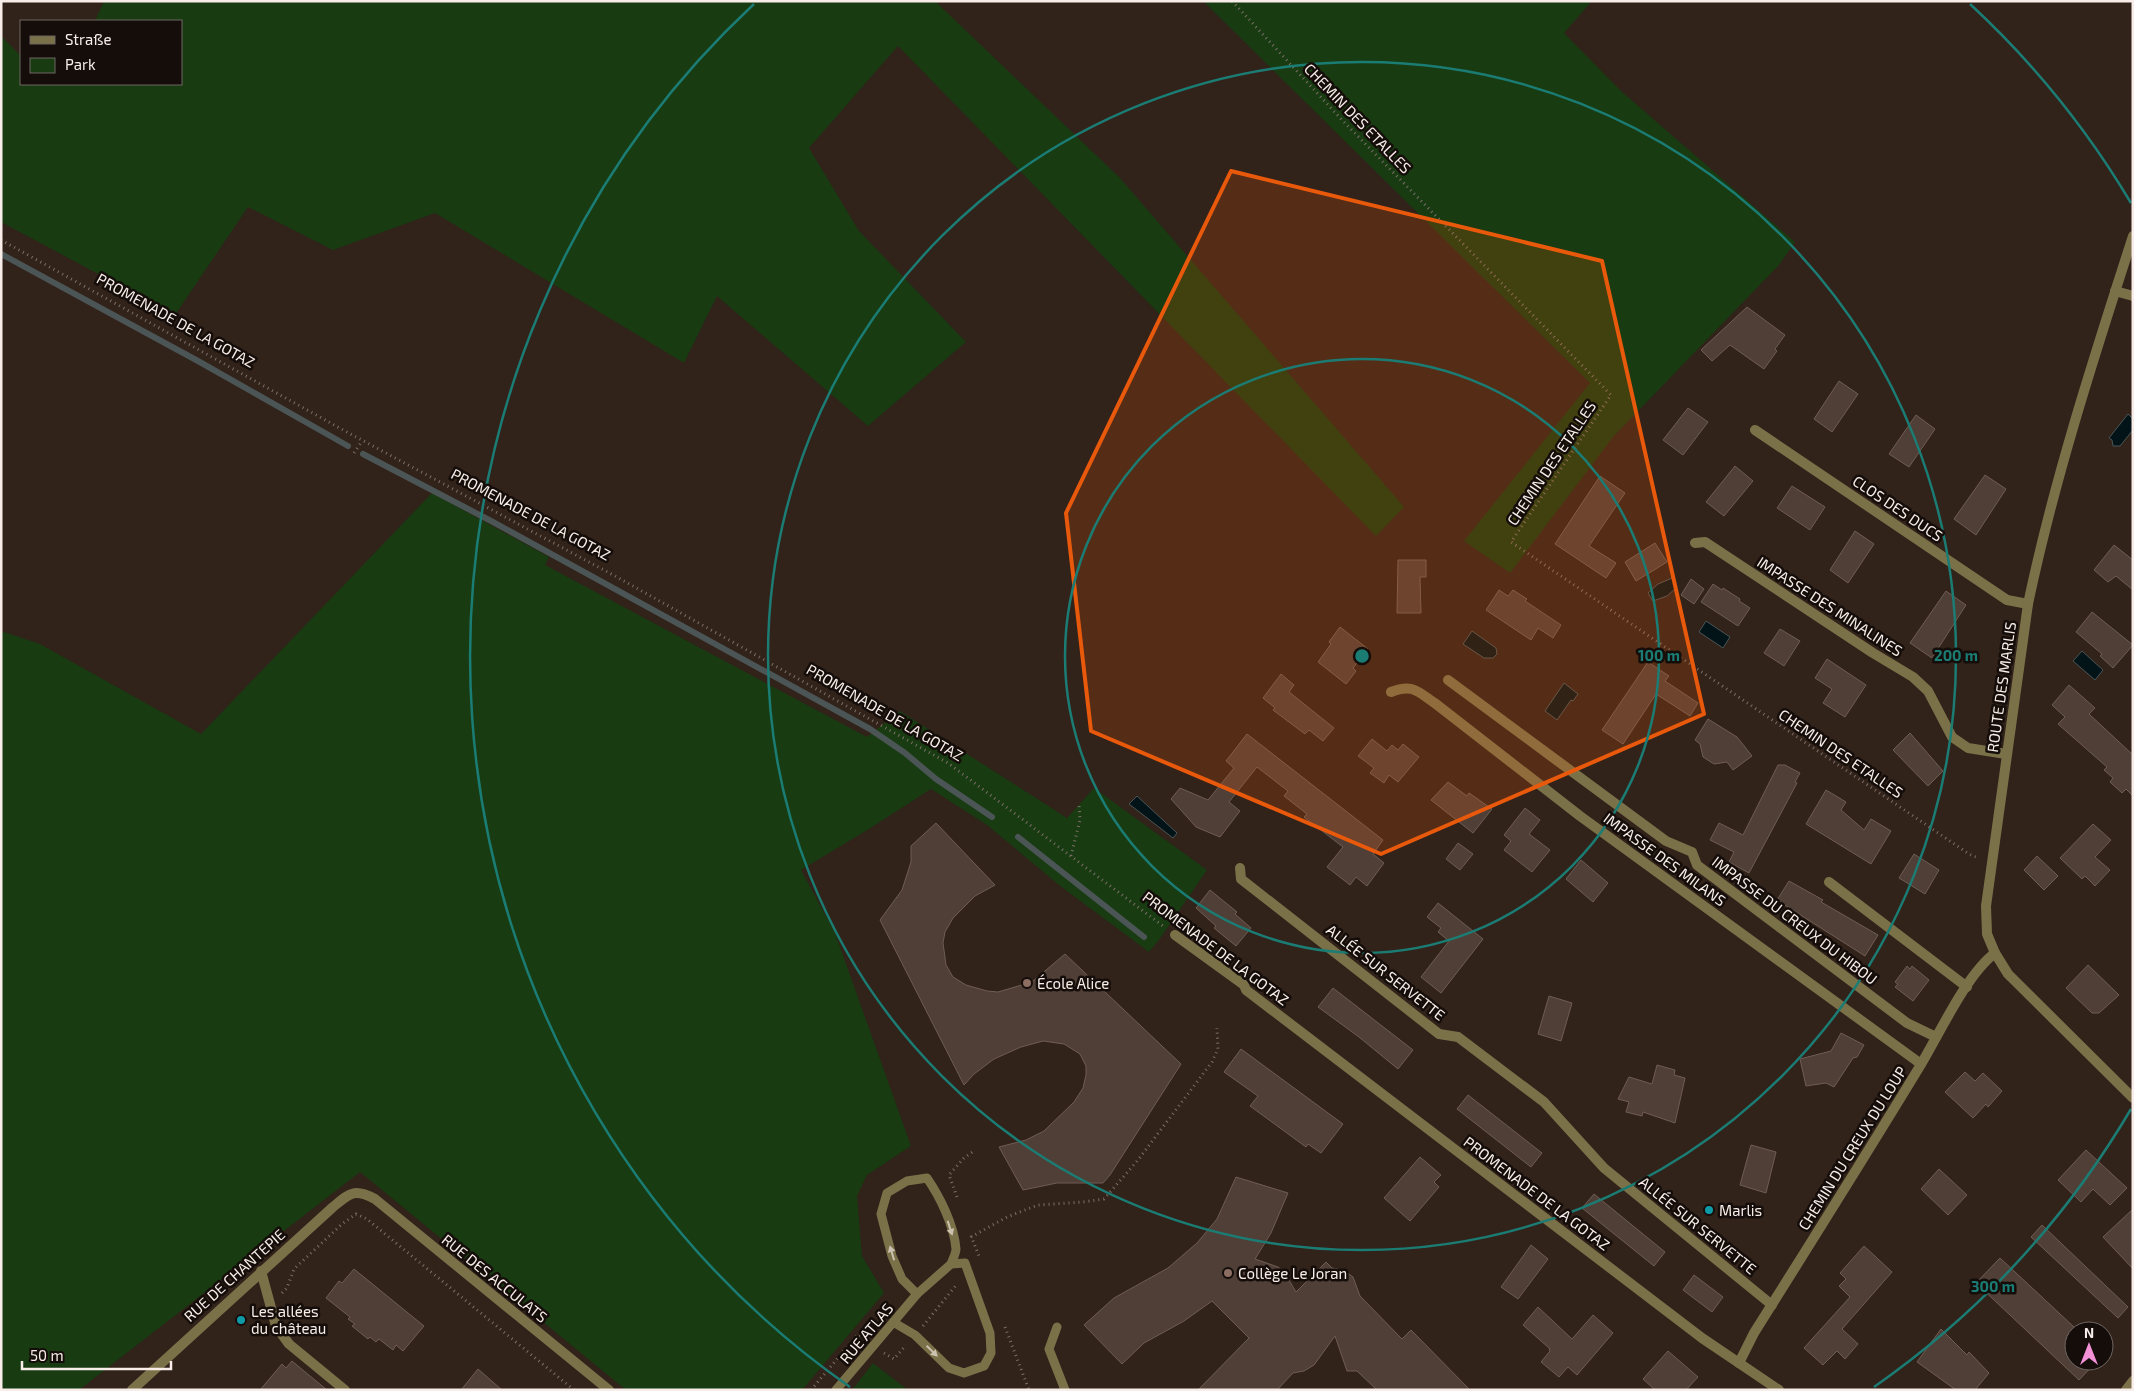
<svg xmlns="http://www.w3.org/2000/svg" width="2134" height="1391" font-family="'Exo 2',sans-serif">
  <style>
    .green { fill: #183b12 }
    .water { fill: #031418; stroke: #4c5556 }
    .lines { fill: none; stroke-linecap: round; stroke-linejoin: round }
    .stream { stroke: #4c5556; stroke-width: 6 }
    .building { fill: #503f37; stroke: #6f5d54 }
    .path { stroke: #7d6f68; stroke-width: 3; stroke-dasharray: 1 4; stroke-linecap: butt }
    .service { stroke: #7b7149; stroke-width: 9 }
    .minor { stroke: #7b7149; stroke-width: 10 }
    .tertiary { stroke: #7b7149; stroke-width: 10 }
    .oneway { fill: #ccc2b0 }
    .marked { fill: #e8590c; fill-opacity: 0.2; stroke: #e8590c; stroke-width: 4; stroke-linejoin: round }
    .ring { fill: none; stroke: #1b7c74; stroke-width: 2.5 }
    .education-dot { fill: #8d6e63; stroke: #140d0a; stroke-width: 2 }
    .culture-dot { fill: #0f9aa8; stroke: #140d0a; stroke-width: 2 }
    .labels { text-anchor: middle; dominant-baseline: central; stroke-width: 5; stroke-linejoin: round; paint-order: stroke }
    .street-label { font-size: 15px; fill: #f8ede8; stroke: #140d0a }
    .poi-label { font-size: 15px; fill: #f8ede8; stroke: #140d0a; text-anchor: start }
    .centre { fill: #1b7c74; stroke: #140d0a; stroke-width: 2.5 }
    .ring-label { font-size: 15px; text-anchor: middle; font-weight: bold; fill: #1b7c74; stroke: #140d0a; stroke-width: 5; stroke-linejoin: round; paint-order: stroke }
  </style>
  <rect width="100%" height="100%" fill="#31221a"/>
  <g class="green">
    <polygon points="104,1 935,1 1120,178 1404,507 1376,536 898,46 809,148 859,231 966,342 868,426 717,296 684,363 435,213 333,250 248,207 175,315 1,222 1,36 21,56 21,84 181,84 181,21 95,21"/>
    <polygon points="1203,1 1592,1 1564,33 1621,91 1795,242 1779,265 1613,437 1510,573 1464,541 1590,383"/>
    <polygon points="432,493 549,557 545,565 867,737 900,711 1067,818 1094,788 1207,870 1159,940 1149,952 1059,885 987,825 931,789 869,829 801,870 835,933 911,1146 867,1175 857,1196 862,1256 884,1293 802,1390 626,1390 360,1172 79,1390 1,1390 1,631 40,644 201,734"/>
    <polygon points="873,1363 908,1390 852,1390"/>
  </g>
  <g class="water">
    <polygon points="2128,414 2133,419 2133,430 2120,446 2113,446 2112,440 2109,438"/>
    <polygon points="1672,578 1677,587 1667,596 1653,601 1648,593 1658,584"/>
    <polygon points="1706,621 1730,637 1723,648 1699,632"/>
    <polygon points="1472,631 1496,648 1497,654 1493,658 1484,658 1463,644"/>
    <polygon points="2082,651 2103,670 2095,680 2073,661"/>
    <polygon points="1564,683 1578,694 1573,701 1571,700 1557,720 1545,711"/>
    <polygon points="1137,796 1177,833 1173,838 1129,804"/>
  </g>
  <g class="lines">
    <g class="stream">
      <polyline points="1,254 198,361 348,446"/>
      <polyline points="363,454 493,522 870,729 905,753 936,779 992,817"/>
      <polyline points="1018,837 1144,937"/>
    </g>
  </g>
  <g class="building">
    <polygon points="1747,307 1785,335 1775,349 1777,351 1764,369 1730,345 1712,361 1701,350"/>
    <polygon points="1839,381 1858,394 1832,432 1814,419"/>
    <polygon points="1688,408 1708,422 1683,455 1663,440"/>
    <polygon points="1916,415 1935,429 1909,467 1889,454"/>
    <polygon points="1735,466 1753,481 1724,516 1706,502"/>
    <polygon points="1985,475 2006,489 1976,535 1954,519"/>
    <polygon points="1600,476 1625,493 1589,546 1616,563 1606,578 1555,544"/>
    <polygon points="1792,486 1825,507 1810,530 1777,508"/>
    <polygon points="1855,531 1874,544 1848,583 1830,570"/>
    <polygon points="1655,543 1667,562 1636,581 1625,562"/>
    <polygon points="2114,545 2133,560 2133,590 2116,576 2108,582 2094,570"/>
    <polygon points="1398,560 1426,560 1426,577 1420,577 1421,613 1397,613"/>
    <polygon points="1691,579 1704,589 1694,604 1681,595"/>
    <polygon points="1713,584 1722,590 1723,588 1740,599 1739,601 1750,608 1738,626 1701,602"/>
    <polygon points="1499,590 1508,596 1513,590 1527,599 1525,601 1561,625 1553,638 1538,628 1531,640 1486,610"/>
    <polygon points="1946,591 1966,605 1932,658 1910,643"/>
    <polygon points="2092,612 2133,645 2113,668 2100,656 2102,654 2076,632"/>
    <polygon points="1340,627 1368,649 1353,668 1356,671 1346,684 1318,662 1331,644 1329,642"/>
    <polygon points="1780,629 1800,641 1784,666 1764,653"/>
    <polygon points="1827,659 1866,685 1845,717 1823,703 1832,689 1815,678"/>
    <polygon points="1648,662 1669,676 1665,681 1698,703 1690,716 1656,694 1623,744 1602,730"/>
    <polygon points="1281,674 1294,685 1289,692 1334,728 1323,741 1309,730 1305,734 1273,710 1275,708 1263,698"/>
    <polygon points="2069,685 2095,708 2089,714 2133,755 2133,796 2126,789 2122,793 2110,782 2113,778 2104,770 2107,767 2058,724 2065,717 2052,705"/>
    <polygon points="1708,719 1737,737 1752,756 1733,770 1727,762 1714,764 1703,757 1700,744 1695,740"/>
    <polygon points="1910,733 1943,771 1928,786 1893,750"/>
    <polygon points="1247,734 1383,840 1373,854 1384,863 1367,886 1356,877 1350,885 1327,867 1343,847 1304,817 1307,814 1284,796 1288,791 1257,767 1229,802 1240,811 1220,837 1196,827 1171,799 1180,788 1208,800 1234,768 1226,761"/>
    <polygon points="1372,739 1387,751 1392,745 1398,750 1403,744 1419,757 1398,782 1389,775 1384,783 1370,773 1374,768 1358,756"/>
    <polygon points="1778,765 1785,765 1800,773 1795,782 1797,783 1749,873 1729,862 1734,852 1710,840 1719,823 1743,835"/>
    <polygon points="1448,782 1467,796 1469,793 1492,809 1473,833 1431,800"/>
    <polygon points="1826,790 1846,802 1841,810 1864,830 1871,819 1891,831 1871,864 1806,824"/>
    <polygon points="1525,808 1540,820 1529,834 1550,850 1532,872 1504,850 1511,841 1504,835"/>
    <polygon points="936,823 995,885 975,896 953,918 945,932 943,943 946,965 953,977 966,985 987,991 998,992 1032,982 1065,954 1181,1064 1110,1175 1103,1183 1057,1183 1023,1190 999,1147 1026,1140 1044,1131 1074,1102 1083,1088 1086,1075 1086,1066 1080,1054 1064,1044 1043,1041 1021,1047 994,1059 974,1074 964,1085 880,920 902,890 911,862 911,846"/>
    <polygon points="2093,824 2111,840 2095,857 2110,870 2095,886 2085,876 2082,879 2060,858"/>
    <polygon points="1458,843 1473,854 1460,870 1446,859"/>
    <polygon points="1914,854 1939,870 1925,894 1899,878"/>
    <polygon points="2037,856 2058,876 2044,890 2024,870"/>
    <polygon points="1581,860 1608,883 1593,902 1566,879"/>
    <polygon points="1789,881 1823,900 1821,902 1878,935 1865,956 1777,900"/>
    <polygon points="1210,890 1237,912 1235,914 1251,928 1236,946 1214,928 1216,926 1196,908"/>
    <polygon points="1438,903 1483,939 1441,993 1421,977 1449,941 1438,932 1441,928 1427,917"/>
    <polygon points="2088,965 2119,995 2099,1013 2092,1013 2066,988"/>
    <polygon points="1907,966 1910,969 1912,966 1929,980 1913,1001 1895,987 1898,984 1895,982"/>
    <polygon points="1333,988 1413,1050 1398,1069 1359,1037 1318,1007"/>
    <polygon points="1549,996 1572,1003 1561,1041 1538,1034"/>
    <polygon points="1841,1033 1864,1045 1857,1057 1853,1058 1834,1087 1826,1083 1806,1086 1800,1059 1831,1051"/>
    <polygon points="1241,1049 1343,1124 1321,1153 1308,1144 1306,1147 1250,1106 1258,1096 1224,1072"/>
    <polygon points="1657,1065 1675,1070 1674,1075 1685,1078 1675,1123 1643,1112 1642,1116 1626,1112 1629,1102 1618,1099 1629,1077 1652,1084"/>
    <polygon points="1965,1072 1975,1081 1983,1073 2002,1091 1988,1107 1986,1104 1973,1118 1945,1092"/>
    <polygon points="1468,1095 1542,1153 1531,1167 1457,1109"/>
    <polygon points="1751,1145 1776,1152 1766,1193 1740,1185"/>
    <polygon points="2086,1150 2127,1188 2110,1205 2093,1189 2081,1202 2058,1180"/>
    <polygon points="1420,1157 1441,1175 1434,1182 1439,1187 1410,1221 1384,1198"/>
    <polygon points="1939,1169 1967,1195 1948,1215 1921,1189"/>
    <polygon points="1236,1177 1288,1193 1271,1233 1255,1259 1278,1267 1284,1272 1296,1292 1326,1262 1332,1268 1345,1271 1353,1277 1360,1296 1402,1339 1411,1330 1470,1390 1377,1390 1357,1371 1347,1371 1335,1336 1314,1365 1304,1371 1293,1373 1277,1390 1198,1390 1249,1338 1212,1301 1184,1321 1144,1343 1122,1364 1084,1325 1114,1298 1168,1268 1197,1243 1217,1219"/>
    <polygon points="1594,1194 1665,1252 1654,1266 1582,1208"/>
    <polygon points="2133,1209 2133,1269 2103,1237"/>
    <polygon points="2042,1225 2128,1307 2118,1318 2031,1237"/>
    <polygon points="1531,1245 1548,1259 1518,1299 1501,1287"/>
    <polygon points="1864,1246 1892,1272 1842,1329 1858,1344 1845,1359 1837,1351 1823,1365 1804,1348 1850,1297 1839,1286 1846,1279 1840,1273"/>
    <polygon points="2000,1258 2074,1327 2074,1361 2097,1361 2079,1380 1976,1283"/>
    <polygon points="354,1269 424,1326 403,1351 396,1345 393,1350 379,1339 376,1342 370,1337 368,1339 352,1326 355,1324 348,1319 350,1317 326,1298 339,1281 342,1283"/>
    <polygon points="1694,1275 1723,1297 1712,1312 1683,1290"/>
    <polygon points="1538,1307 1572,1339 1593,1315 1613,1333 1577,1375 1568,1367 1559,1377 1541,1362 1550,1351 1549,1348 1523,1325"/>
    <polygon points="1941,1329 1967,1355 1969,1352 1989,1373 1975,1390 1956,1390 1917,1362"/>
    <polygon points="1668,1351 1698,1377 1686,1390 1655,1390 1643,1379"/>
    <polygon points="292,1361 310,1376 327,1390 260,1390 282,1364 286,1368"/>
    <polygon points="478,1369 502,1390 461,1390"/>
  </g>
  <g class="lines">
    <g class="path">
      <polyline points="1232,1 1342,120 1611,395 1511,542 1969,854 1978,858"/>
      <polyline points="1,240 345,431 615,576 948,763 1163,926"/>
      <polyline points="354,453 362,441"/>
      <polyline points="1071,856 1080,820 1079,805"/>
      <polyline points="957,1197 949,1175 964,1158 974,1151"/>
      <polyline points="971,1236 979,1256"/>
      <polyline points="971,1237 1007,1217 1038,1205 1083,1202 1104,1199 1138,1160 1212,1062 1218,1049 1217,1028"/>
      <polyline points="282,1293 287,1288 294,1269 342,1224 356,1214 367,1219 574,1390"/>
      <polyline points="923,1326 957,1284"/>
      <polyline points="1005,1327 1029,1390"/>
      <polyline points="884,1353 894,1359 906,1345"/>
      <polyline points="811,1390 858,1334 863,1338"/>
    </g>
    <g class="service">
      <path d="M917,1294l-15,-15 -10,-23 -11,-42 6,-21 20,-12 20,-3c13,19 27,47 29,71 0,4 -3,10 -5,15"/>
      <polyline points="1057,1327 1049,1349 1065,1390"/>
      <polyline points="836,1390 917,1294 951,1264 965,1263 990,1333 991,1353 984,1366 964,1373 949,1368 915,1335 893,1322"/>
    </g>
    <g class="minor">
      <polyline points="2115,291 2133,296"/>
      <polyline points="1755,430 2007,600 2028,604"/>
      <polyline points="1695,543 1705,542 1873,653 1913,677 1928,691 1952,737 1968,748 2006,754"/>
      <polyline points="1448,680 1666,841 1692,852 1697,865 1907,1023 1936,1037"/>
      <path d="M1391,692c22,-9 27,0 45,12l144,112 341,248"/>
      <polyline points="1240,868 1241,879 1439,1034 1458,1037 1544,1102 1604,1168 1772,1305"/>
      <polyline points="1829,882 1967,987"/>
      <polyline points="1175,935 1244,985 1246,990 1702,1338 1779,1390"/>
      <polyline points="261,1271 276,1326 289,1344 345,1390"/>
      <path d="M1739,1363l15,-30c56,-89 112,-178 166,-267 20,-33 46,-91 75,-113"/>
      <path d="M132,1390l201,-183c17,-14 21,-19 42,-8l234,191"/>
    </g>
    <g class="tertiary">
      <path d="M2133,236c-39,121 -79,244 -105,368l-42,302 1,28 8,19 13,21 125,124"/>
      <polyline points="2126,1390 2133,1381"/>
    </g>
  </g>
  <defs><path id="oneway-solid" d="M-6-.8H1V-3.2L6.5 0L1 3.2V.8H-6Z" transform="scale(1.25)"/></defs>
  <g class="oneway">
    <use href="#oneway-solid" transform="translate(950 1228) rotate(72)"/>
    <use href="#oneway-solid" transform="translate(892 1253) rotate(-107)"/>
    <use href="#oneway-solid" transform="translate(932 1351) rotate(44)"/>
  </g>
  <path class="marked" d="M1231,171l371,90 102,453 -323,140 -290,-123 -25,-218z"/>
  <g class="ring">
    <circle cx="1362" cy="656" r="297"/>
    <circle cx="1362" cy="656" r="594"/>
    <path d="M2131 1109A892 892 0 0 1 1874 1387M850 1387A892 892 0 0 1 754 4M1970 4A892 892 0 0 1 2131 203"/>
  </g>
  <g class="education-dot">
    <circle cx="1027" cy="983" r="5"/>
    <circle cx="1228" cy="1273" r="5"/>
  </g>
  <g class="culture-dot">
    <circle cx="1709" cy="1210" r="5"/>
    <circle cx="241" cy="1320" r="5"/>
  </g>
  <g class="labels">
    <g class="street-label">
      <text transform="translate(1358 118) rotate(46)">CHEMIN DES ETALLES</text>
      <text transform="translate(176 320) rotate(29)">PROMENADE DE LA GOTAZ</text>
      <text transform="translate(1551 463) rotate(-56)">CHEMIN DES ETALLES</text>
      <text transform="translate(1898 508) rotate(34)">CLOS DES DUCS</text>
      <text transform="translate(531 514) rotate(28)">PROMENADE DE LA GOTAZ</text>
      <text transform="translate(1830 606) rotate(33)">IMPASSE DES MINALINES</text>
      <text transform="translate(2001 687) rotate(-82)">ROUTE DES MARLIS</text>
      <text transform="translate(885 712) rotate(30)">PROMENADE DE LA GOTAZ</text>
      <text transform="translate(1841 753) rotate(34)">CHEMIN DES ETALLES</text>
      <text transform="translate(1665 859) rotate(36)">IMPASSE DES MILANS</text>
      <text transform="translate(1795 920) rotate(37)">IMPASSE DU CREUX DU HIBOU</text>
      <text transform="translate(1216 948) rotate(37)">PROMENADE DE LA GOTAZ</text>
      <text transform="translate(1386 972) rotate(38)">ALLÉE SUR SERVETTE</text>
      <text transform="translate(1852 1148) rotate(-58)">CHEMIN DU CREUX DU LOUP</text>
      <text transform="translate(1537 1193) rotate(37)">PROMENADE DE LA GOTAZ</text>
      <text transform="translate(1698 1225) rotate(39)">ALLÉE SUR SERVETTE</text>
      <text transform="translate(234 1275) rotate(-42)">RUE DE CHANTEPIE</text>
      <text transform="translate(495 1278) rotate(39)">RUE DES ACCULATS</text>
      <text transform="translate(866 1333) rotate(-50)">RUE ATLAS</text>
    </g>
    <g class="poi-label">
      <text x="1037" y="983">École Alice</text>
      <text x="1719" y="1210">Marlis</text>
      <text x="1238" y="1273">Collège Le Joran</text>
      <text x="251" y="1311">Les allées<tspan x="251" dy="17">du château</tspan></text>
    </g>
  </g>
  <circle cx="1362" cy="656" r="8" class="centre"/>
  <g class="ring-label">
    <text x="1659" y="661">100 m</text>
    <text x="1956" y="661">200 m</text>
    <text x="1993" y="1292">300 m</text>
  </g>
  <rect width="2134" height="1391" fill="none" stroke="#f8ede8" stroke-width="5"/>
  <rect x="20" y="20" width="162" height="65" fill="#140d0a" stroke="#6f6763"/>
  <rect x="30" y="36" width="25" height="8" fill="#7b7149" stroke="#6f6763"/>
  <text x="65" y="45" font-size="15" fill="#f8ede8">Straße</text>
  <rect x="30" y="58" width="25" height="15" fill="#183b12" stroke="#6f6763"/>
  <text x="65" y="70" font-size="15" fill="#f8ede8">Park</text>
  <g transform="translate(2089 1346)"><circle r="24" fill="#140d0a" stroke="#6f6763"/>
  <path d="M0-4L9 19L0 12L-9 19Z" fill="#f291d6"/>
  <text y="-8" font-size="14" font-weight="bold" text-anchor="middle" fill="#f8ede8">N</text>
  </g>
  <path d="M22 1361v8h149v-8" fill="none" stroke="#f8ede8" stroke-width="2.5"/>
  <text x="30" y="1361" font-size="15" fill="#f8ede8" stroke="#140d0a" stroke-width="4" paint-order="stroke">50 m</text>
</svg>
